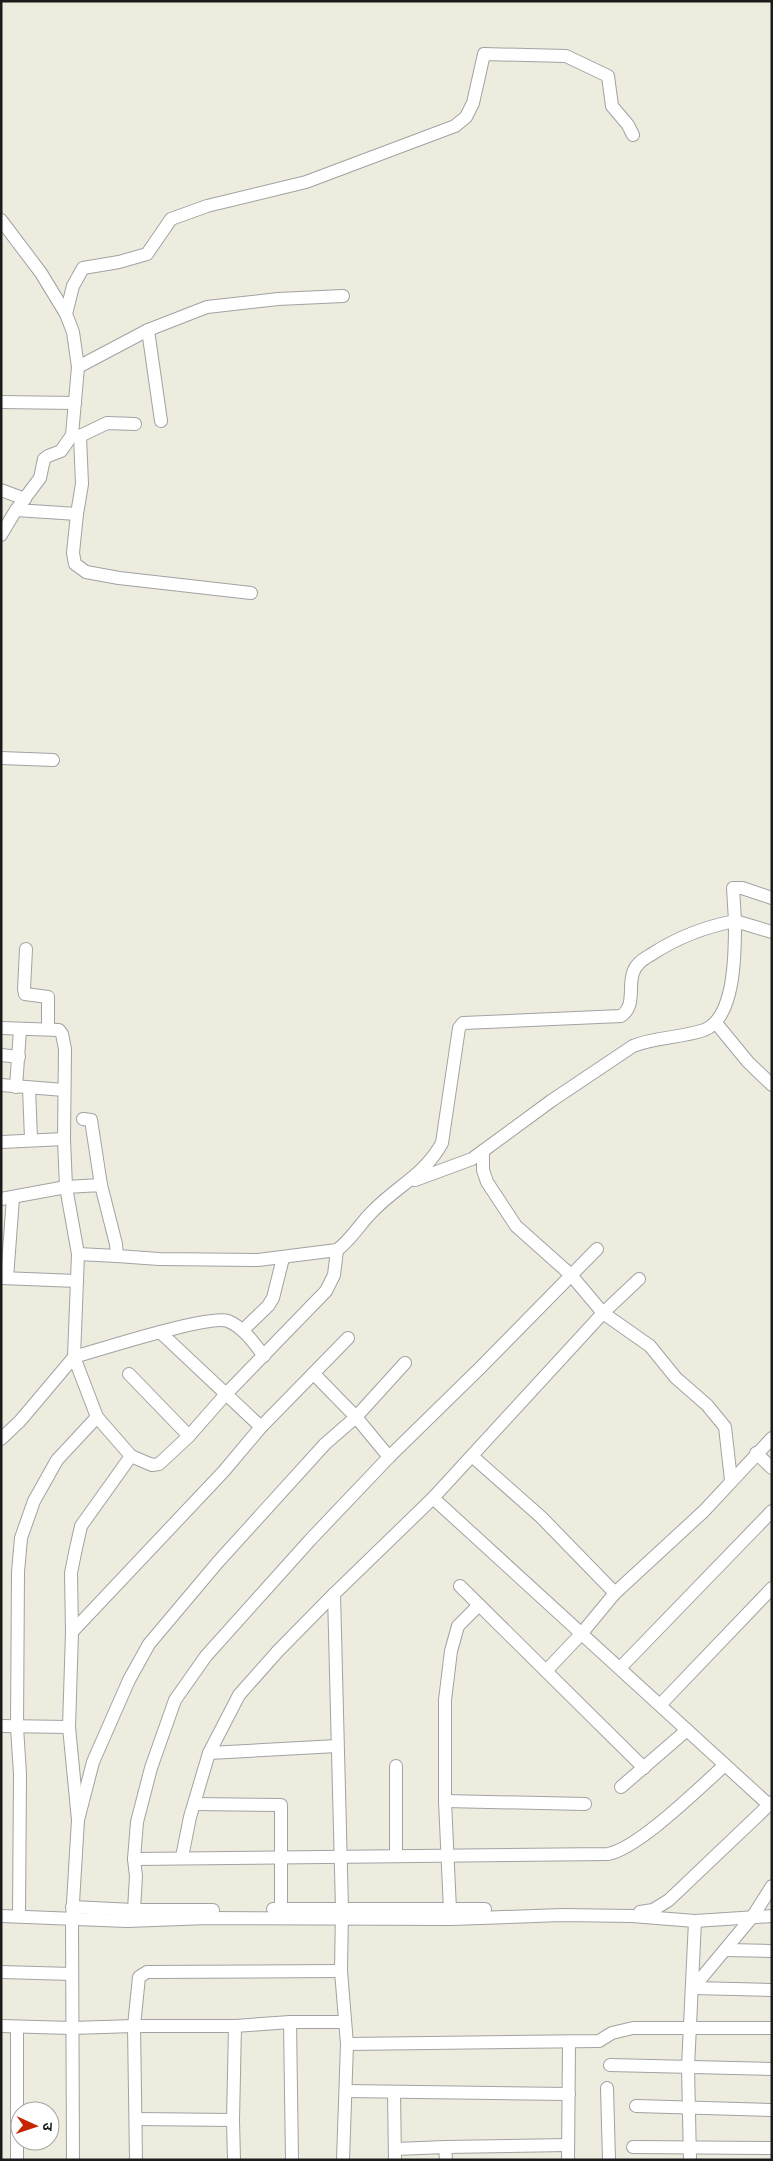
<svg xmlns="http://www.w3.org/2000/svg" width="773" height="2161" font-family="Arial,'Noto Sans Devanagari',sans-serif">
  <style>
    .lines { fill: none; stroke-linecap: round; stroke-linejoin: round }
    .minor-casing { stroke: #a2a2a2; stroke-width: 14 }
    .minor { stroke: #fff; stroke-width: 12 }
  </style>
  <rect width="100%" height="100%" fill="#edecdf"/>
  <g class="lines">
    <g class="minor-casing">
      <g id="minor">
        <polyline points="1,220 41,273 66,314"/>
        <polyline points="343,296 278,299 207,307 148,330 78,367 73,332 66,314 73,286 83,268 119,262 147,254 171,219 207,206 306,182 455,126 466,117 473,103 484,54 566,56 608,76 612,106 628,125 633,135"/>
        <polyline points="148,330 161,421"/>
        <polyline points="1,402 75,403"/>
        <polyline points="72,435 80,436 82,484 77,514 73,553 75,564 86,572 119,578 251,593"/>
        <polyline points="80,436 107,423 135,424"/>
        <polyline points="1,490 25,499"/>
        <polyline points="16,510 77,514"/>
        <polyline points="1,535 16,510 40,478 44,459 48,456 61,451 72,435 78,367"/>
        <polyline points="1,758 53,760"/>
        <polyline points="26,949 24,989 25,994 48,997 48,1029"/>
        <polyline points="716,1023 748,1062 772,1085"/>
        <polyline points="1,1028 59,1030 62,1034 65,1049 64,1139 66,1187 101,1185 116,1244 117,1256 78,1254"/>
        <polyline points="1,1055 19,1057"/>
        <polyline points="1,1085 64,1090"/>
        <polyline points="16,1087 20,1030"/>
        <polyline points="29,1088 31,1139"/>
        <polyline points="83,1119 91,1120 101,1185"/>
        <polyline points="2,1142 64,1139"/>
        <polyline points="483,1151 483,1170 487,1182 516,1226 571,1275 603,1313 650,1346 676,1378 707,1405 725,1427 731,1480"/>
        <path d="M415,1180l57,-21 79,-58 82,-55c22,-9 48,-8 71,-16 32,-12 31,-80 31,-109l37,11"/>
        <polyline points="1,1199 66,1187 78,1254 74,1357 20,1421 1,1439"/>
        <path d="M117,1256l42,3 99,1 79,-10c14,-10 22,-25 34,-37 25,-27 52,-36 71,-70l17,-115 4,-5 158,-7c15,-10 7,-29 12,-43 3,-10 11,-14 19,-19 26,-17 52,-27 83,-33l-2,-33h9l30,10"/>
        <polyline points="1,1278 77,1281"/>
        <polyline points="7,1278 13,1198"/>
        <polyline points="243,1330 268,1306 273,1298 283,1258"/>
        <polyline points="160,1332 261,1427"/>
        <polyline points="129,1374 189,1436"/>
        <polyline points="314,1374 356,1417 405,1363"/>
        <polyline points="756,1453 772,1468"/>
        <path d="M131,1456l-34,-39 -23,-60c24,-7 136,-43 154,-36 16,7 25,21 36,35"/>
        <polyline points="472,1456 541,1517 615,1593"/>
        <polyline points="389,1457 480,1368 597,1249"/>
        <polyline points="433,1498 769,1805"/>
        <polyline points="460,1586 644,1768"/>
        <polyline points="72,1632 224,1471 261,1427 348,1338"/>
        <polyline points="620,1668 772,1511"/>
        <polyline points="546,1671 582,1633 615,1593 704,1511 772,1438"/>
        <polyline points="660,1705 772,1588"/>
        <polyline points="1,1726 69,1727 78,1820 72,1919 73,2160"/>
        <polyline points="69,1727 72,1632 71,1573 75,1553 81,1526 131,1456 152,1465 159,1464 189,1436 225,1395 326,1291 334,1275 337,1250"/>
        <polyline points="209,1753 337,1746"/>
        <polyline points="621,1787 687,1730"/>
        <polyline points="445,1801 585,1804"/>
        <polyline points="195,1804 281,1805 281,1909"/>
        <polyline points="78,1820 93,1762 129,1680 149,1644 218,1562 325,1444 356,1417 389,1457 311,1539 206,1656 175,1700 151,1768 137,1822 134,1859 136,1876 134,1910"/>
        <polyline points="396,1856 396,1766"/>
        <polyline points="182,1857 190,1817 209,1753 239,1695 278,1651 334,1594"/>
        <path d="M134,1859l474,-5c31,-6 91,-66 117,-89"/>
        <polyline points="72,1907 134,1910 213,1910"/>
        <polyline points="273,1909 485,1909"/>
        <polyline points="450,1910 445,1801 445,1700 451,1651 458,1626 479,1605"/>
        <polyline points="640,1912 653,1910 669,1900 772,1802"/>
        <polyline points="1,1916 127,1921 208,1918 451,1919 562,1915 632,1916 695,1921 772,1916"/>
        <polyline points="19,1916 20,1774 17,1727 18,1572 21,1538 34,1501 57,1460 97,1417"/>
        <polyline points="725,1950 772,1951"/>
        <polyline points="1,1972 72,1974"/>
        <polyline points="693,1988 753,1916 772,1886"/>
        <polyline points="693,1988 772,1990"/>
        <polyline points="290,2022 292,2160"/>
        <polyline points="1,2026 72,2028 134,2026 139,1977 147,1972 341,1971"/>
        <polyline points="347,2044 599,2041 612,2033 633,2028 772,2028"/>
        <polyline points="610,2065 772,2069"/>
        <polyline points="607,2088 609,2160"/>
        <polyline points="346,2091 569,2094"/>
        <polyline points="394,2093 395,2160"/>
        <polyline points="636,2106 772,2110"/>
        <polyline points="136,2119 233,2120"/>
        <polyline points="445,2147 568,2145"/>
        <polyline points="633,2147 772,2148"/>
        <polyline points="396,2149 445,2147 446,2160"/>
        <polyline points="17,2160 17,2027"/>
        <polyline points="136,2160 134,2026 235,2026 290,2022 345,2022"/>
        <polyline points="234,2160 233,2120 235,2026"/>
        <polyline points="343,2160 347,2044 341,1971 342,1909 334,1594 433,1498 603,1313 639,1279"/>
        <polyline points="568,2160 569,2042"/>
        <polyline points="690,2160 688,2067 695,1921"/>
      </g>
    </g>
    <use href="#minor" class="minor"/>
  </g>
  <rect width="773" height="2161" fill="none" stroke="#1b1b1b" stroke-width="5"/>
  <g transform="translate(35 2126) rotate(93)"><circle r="24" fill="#ffffff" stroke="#a4a4a4"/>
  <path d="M0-4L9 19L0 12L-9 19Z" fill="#c52800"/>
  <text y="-8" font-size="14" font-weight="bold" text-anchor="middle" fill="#1b1b1b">उ</text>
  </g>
</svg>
